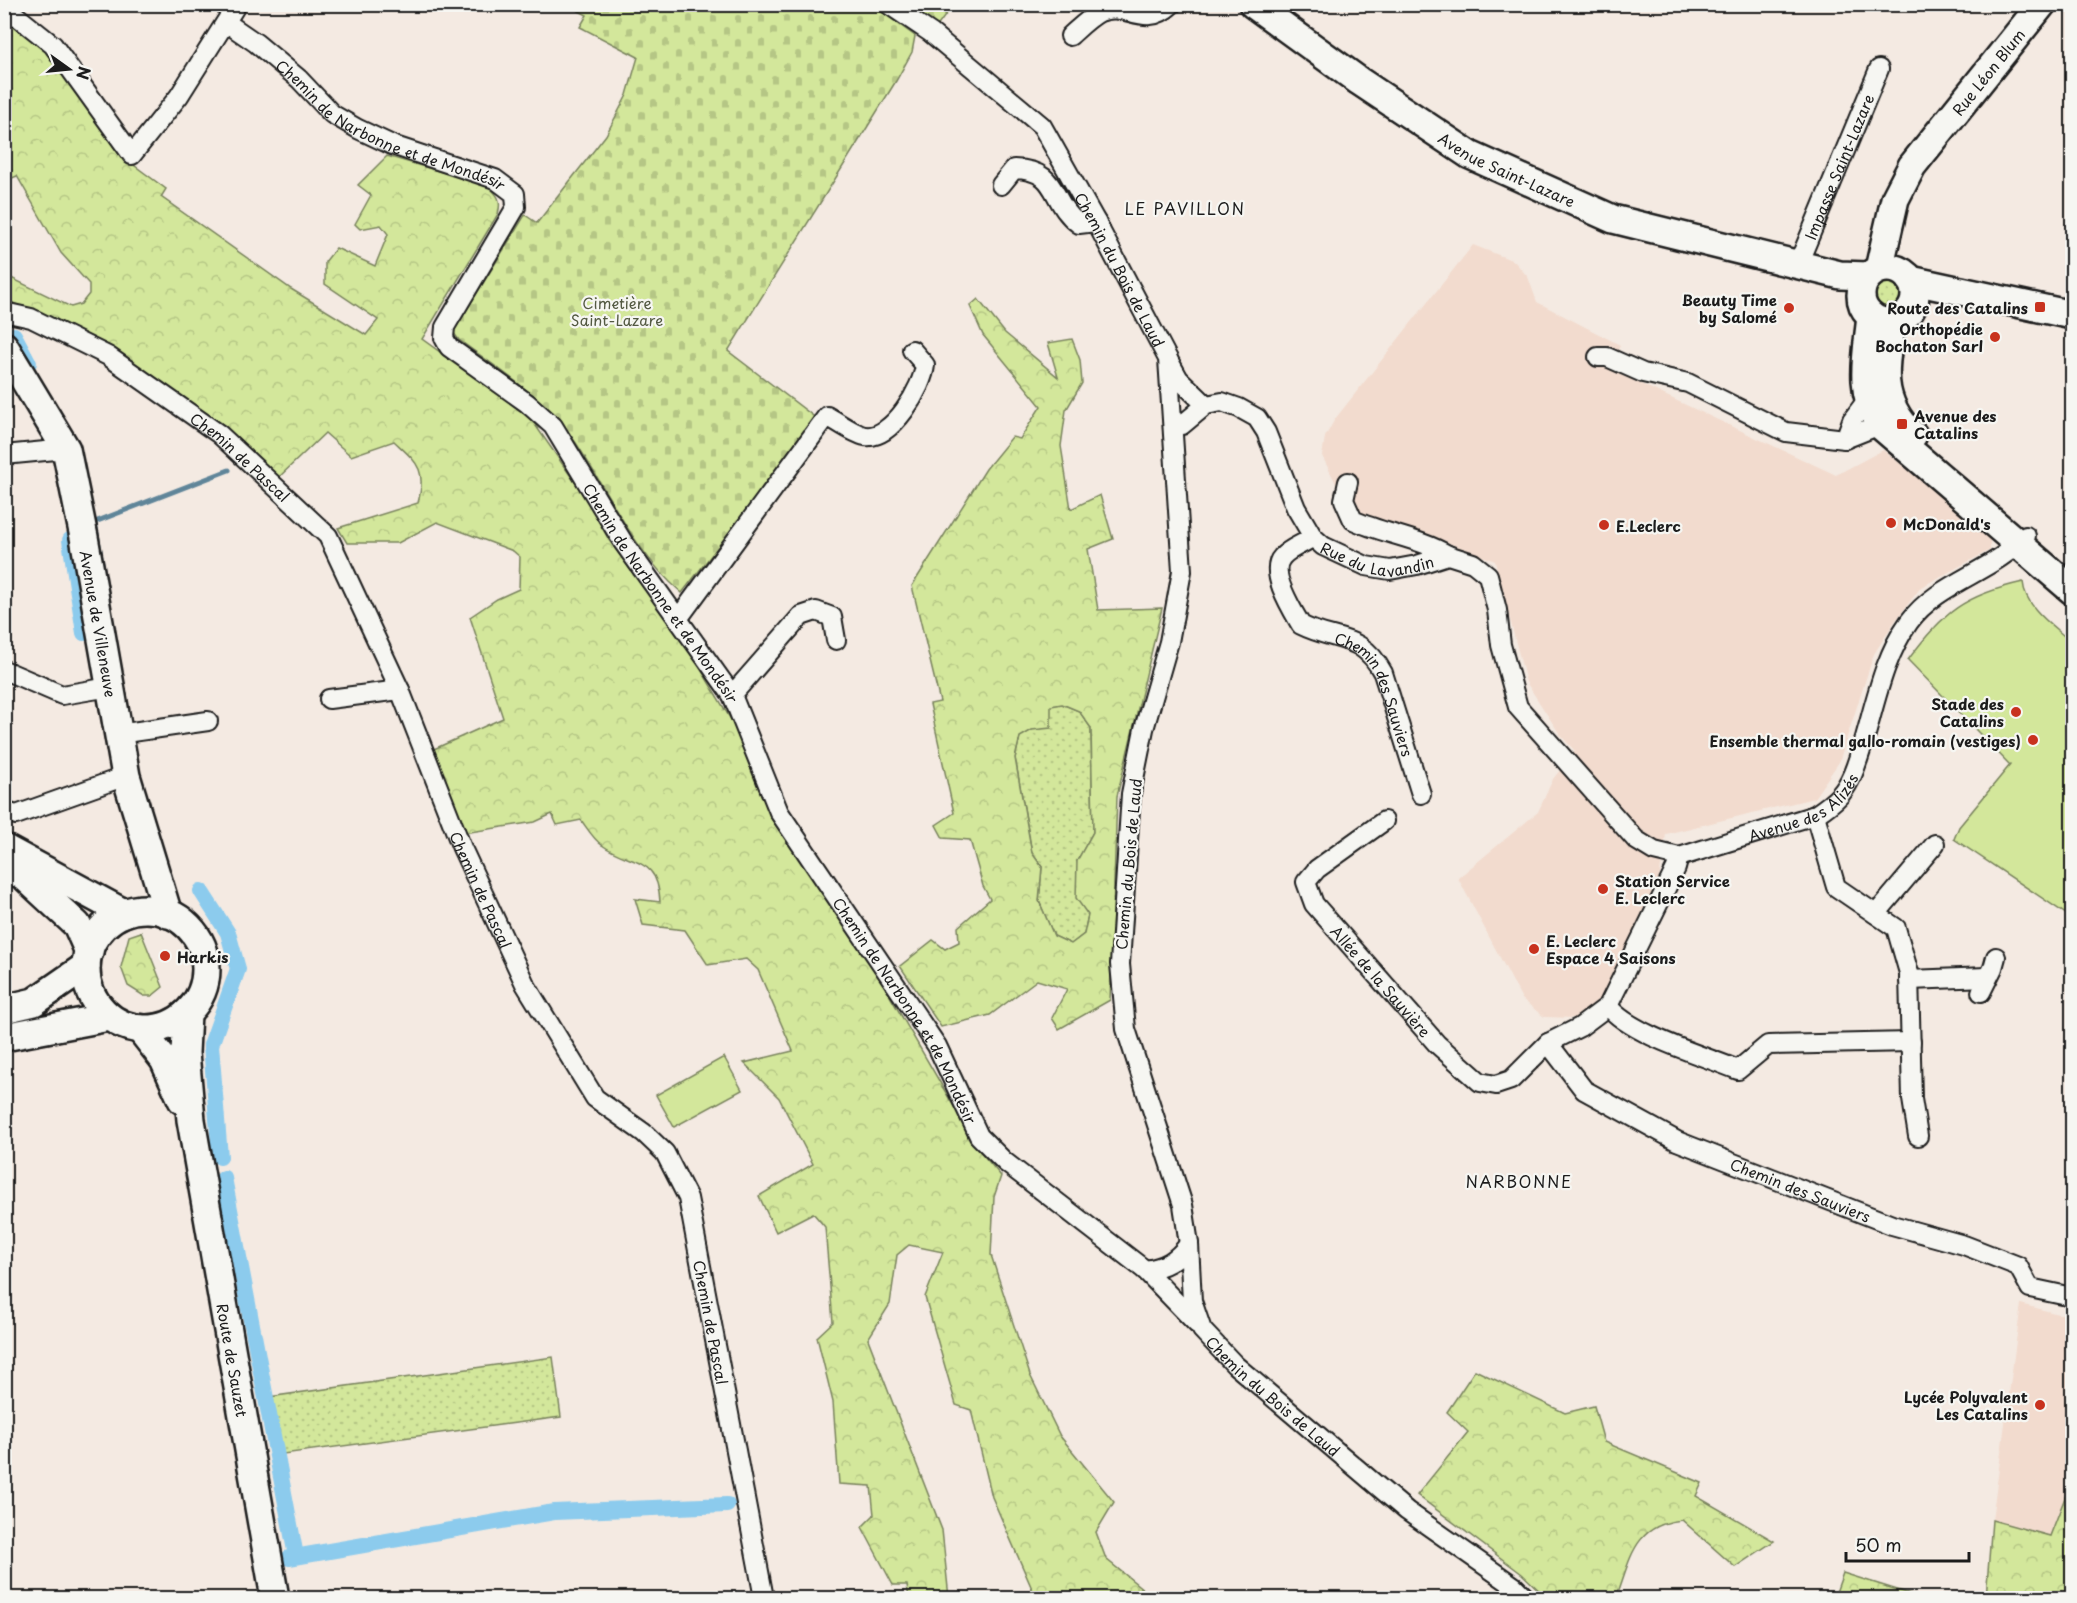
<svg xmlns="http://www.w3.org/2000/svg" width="2077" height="1603" font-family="'Playpen Sans',sans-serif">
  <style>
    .built { fill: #f2dbce }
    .grass { fill: url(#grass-dots); stroke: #78825c; stroke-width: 1.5 }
    .forest { fill: url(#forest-crowns); stroke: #78825c; stroke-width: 1.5; fill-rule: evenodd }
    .cemetery { fill: url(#cemetery-stones); stroke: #78825c; stroke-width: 1.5 }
    .pitch { fill: #d3e79b; stroke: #78825c; stroke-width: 1.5 }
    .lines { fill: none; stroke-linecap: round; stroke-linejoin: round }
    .stream { stroke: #5f8599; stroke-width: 5 }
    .canal { stroke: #8ccbed; stroke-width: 16 }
    .street-casing { stroke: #1c1c1c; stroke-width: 22 }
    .secondary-casing { stroke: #1c1c1c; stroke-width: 32 }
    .street { stroke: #f6f6f2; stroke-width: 18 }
    .secondary { stroke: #f6f6f2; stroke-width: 27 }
    .poi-dot { fill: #c8321e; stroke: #f6f6f2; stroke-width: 2 }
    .labels { text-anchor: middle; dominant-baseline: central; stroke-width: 4.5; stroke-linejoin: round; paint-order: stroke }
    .street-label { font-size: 15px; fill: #1c1c1c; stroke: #f6f6f2 }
    .poi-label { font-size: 15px; font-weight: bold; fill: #1c1c1c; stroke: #f6f6f2; text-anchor: end }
    .park-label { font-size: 15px; fill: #535942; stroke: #f6f6f2 }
    .neighbourhood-label { font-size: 16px; letter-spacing: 1.5px; fill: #1c1c1c; stroke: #f6f6f2 }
  </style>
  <defs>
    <pattern id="grass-dots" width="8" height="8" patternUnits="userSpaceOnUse" patternTransform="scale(1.5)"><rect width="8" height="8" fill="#d3e79b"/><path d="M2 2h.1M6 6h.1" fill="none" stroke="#b5c685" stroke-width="1.8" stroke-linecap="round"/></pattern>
    <pattern id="forest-crowns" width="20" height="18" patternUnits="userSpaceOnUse" patternTransform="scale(1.5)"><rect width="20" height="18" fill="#d3e79b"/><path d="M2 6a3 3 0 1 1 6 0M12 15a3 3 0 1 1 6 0" fill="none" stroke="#b5c685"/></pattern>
    <pattern id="cemetery-stones" width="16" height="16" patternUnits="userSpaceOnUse" patternTransform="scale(1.5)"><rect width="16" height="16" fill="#d3e79b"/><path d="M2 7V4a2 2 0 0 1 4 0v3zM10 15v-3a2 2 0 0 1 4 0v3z" fill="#b5c685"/></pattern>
  </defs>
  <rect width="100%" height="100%" fill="#f4eae2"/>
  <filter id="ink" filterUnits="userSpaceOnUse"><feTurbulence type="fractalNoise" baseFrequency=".0167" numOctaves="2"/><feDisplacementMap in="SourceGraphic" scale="12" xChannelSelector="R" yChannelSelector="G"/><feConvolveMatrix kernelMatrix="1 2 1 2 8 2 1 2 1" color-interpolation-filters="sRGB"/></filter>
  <g filter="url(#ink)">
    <g class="built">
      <polygon points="1473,245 1514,261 1528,277 1537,302 1620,345 1611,370 1836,475 1883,450 1990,533 1990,550 1921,587 1893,624 1874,654 1839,762 1814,798 1666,834 1658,886 1599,1005 1575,1018 1544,1017 1522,999 1458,878 1538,812 1553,779 1575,751 1561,736 1526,682 1495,561 1423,533 1349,509 1322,456 1325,437 1335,419"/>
      <polygon points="2021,1304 2058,1314 2072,1314 2072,1497 2066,1495 2051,1536 1992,1520"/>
    </g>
    <g class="grass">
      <circle cx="1886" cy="295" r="14"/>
      <polygon points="1062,704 1079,711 1091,728 1093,832 1077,861 1088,915 1084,934 1071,944 1054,936 1039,901 1042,867 1032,853 1015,758 1020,736 1032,730 1051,705"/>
      <polygon points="553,1357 561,1417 283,1454 269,1397"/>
    </g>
    <g class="forest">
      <path d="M4,15l44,36 71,103 47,35 -5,8 130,92 75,46 12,-15 -53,-36v-22l11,-14 39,18 13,-32 -7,-9 -21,4 -5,-5 16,-29 -13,-10 29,-29 100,29c11,10 15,15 11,29l-76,125 107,77 57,82 23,42 84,116 40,67 39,97 81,112 126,218 22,26 -7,21 -3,58 39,120 30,61 54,66 -18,30 10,27 48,39h-109l-12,-7 -41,-94 -21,-87 -15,-5 -31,-108 18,-45 -34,-7 -12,10 -7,49 -22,35 74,191 7,68h-40l-2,-13h-14l-31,-58 12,-12 -3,-29 -32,-2 -6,-82 -16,-65 16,-15 -8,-95 -12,-14 -37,19 -17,-36 54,-32 -34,-66 -35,-35 49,-12 -35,-81 -12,-11 -38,6 -23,-35 -42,-5 -8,-26 25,3c-2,-47 -28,-35 -58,-57 -8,-5 -15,-17 -21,-25l-24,5 -5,-11 -17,8 -71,11 -30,-84 69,-31 -33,-101 27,-18 22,-10 1,-32 -7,-6 -76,-29 -39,21h-51l-9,-15 80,-25c9,-35 -1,-40 -24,-62l-43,15 -26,-23 -47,45 -59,-53 -123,-85 -85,-38 -6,-9v-22l6,7 60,29 10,-3 8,-10v-10l-28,-31 -44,-77 -12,5z"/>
      <path d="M978,299l27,34 53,44 -10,-34 24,-4 8,21 2,23 -16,27 -5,36 10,63 29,-14 13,44 -25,10 10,61 64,-2 -45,188 -7,204 -51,29 -7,-11 15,-29 -30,-9 -47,35 -49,12 -41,-61 33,-26 12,9 14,-7 -1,-15 32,-28 -7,-13 -13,-46 -27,-2 -7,-13 18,-12 -24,-109 10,-2 -28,-116 74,-117 26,-32 8,2 21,-33 -58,-71 -13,-29zM1062,704l17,7 12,17 2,104 -16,29 -1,37 12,17 -4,19 -13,10 -17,-8 -15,-35 3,-34 -10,-14 -17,-95 5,-21 12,-7 19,-2v-22z"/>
      <polygon points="141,932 163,987 152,996 144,996 128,986 121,967 129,936"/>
      <path d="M1475,1370l90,43 29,-7 10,36 98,41 -6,13 78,45 -39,26 -53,-47c-49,5 -51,39 -66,78h-69l-25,-24 -105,-79 51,-63 -21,-20z"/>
      <polygon points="2066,1495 2072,1497 2072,1598 1986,1598 1992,1520 2050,1536"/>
      <polygon points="1843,1573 1923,1598 1834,1598"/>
    </g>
    <g class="cemetery">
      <path d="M567,5h305l43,31 -3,16 -16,29 -168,270 89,68 -135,174c-47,-39 -73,-100 -106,-150 -29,-44 -75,-72 -117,-103l-6,-8 72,-117 12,8 69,-88 21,-40 11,-38 -58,-30 7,-12z"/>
      <polygon points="903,5 953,5 936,28"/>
    </g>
    <g class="pitch">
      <path d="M2023,582c2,26 31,44 49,61v275l-118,-79 5,-12 51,-62 -102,-105c35,-48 57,-65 115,-78z"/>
      <polygon points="724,1057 742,1090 674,1127 656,1095"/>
    </g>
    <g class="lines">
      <polyline class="stream" points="103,569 95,522 229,470"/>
      <g class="canal">
        <polyline points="14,335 29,363"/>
        <polyline points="70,540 84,633"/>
        <polyline points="201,891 228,933 238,969 211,1045 220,1157"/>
        <polyline points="224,1178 296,1556"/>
        <polyline points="289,1558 554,1512 727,1505"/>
      </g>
      <g class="street-casing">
        <g id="street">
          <path id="s1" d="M888,4l43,29 111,93 54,96 72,137 14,212 -13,71 -25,87 -13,65 -11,170 6,65 57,176 6,39 3,57 10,29 33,35 172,146 107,75 12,12"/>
          <polyline points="4,6 53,45 132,155 179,96 237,4"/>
          <path id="s2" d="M227,23l29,20 43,36 33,35 26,15 34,16 103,34 20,15 1,13 -71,120 -1,11 5,9 78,56 26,23 70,116 109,153 47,117 158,234 42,90 26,26 140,108c20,-3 31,-9 44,-26"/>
          <path d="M1070,36c9,-8 20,-19 30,-24 26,-11 45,18 72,-8"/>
          <path d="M1001,185l13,-16c47,1 34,32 65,55l17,-2"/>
          <path id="s3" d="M1795,263l8,-11 76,-183"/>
          <path id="s4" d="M4,312l27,6 77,38 111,78 109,102 72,154 62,158 63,136 70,114 49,35 21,20 23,45 76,400"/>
          <polyline points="1598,357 1607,357 1643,373 1688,383 1786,432 1845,439 1880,425"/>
          <polyline points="1169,361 1179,379 1206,405"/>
          <path id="s5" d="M1173,426l9,-1 24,-20 16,-3 17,6 18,10 9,14 30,76 17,29 10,9 43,20 24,4 27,-5 31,-10 25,8 15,12 9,35 4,35 17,62 118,133 18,11 25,6 136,-42c9,-6 18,-12 25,-20 13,-15 18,-36 24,-54 12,-41 20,-84 45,-119 29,-40 84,-50 117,-86"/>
          <polyline points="1845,439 1852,420 1867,400"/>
          <polyline points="4,455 66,449"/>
          <path d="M1348,482l-4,18 9,20c31,14 66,18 95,35"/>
          <path id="s6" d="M1313,537c-9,7 -24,11 -31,20 -14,15 11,54 19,68 36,18 60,7 82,48l38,121"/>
          <path d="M678,619l149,-203c11,6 27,18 38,20 27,4 58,-49 60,-71l-13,-15"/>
          <polyline points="4,670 62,695 110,687"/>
          <polyline points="732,695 801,616 816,611 832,617 836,640"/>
          <polyline points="329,699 400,690"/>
          <polyline points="118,734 208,721"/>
          <polyline points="4,811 16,815 126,776"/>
          <polyline points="1815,815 1836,887 1896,928 1909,973 1912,1099 1918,1136"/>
          <path id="s7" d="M1384,821l-67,48 -11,13 8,22 123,140 43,38 16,3 15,-5 37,-37 32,-16 28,-21 68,-138 3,-11"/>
          <polyline points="1876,914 1935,844"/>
          <polyline points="1909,980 1987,977"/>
          <polyline points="1981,992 1993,968 1996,957"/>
          <path d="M1608,1006c23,29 94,49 130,64l30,-25 143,-3"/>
          <path id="s8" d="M1548,1043l36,47 93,51 215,84 72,20 54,21 12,22 42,9"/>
          <polyline points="1145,1270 1197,1324"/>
        </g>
      </g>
      <g class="secondary-casing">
        <g id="secondary">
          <path id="s9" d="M1253,4l106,77 111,74 143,64 227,56 28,1"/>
          <circle cx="1888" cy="295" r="27"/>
          <path id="s10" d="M1879,269l16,-70 17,-33 130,-162"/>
          <polyline points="1910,280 2072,315"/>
          <path d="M1871,316c-4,40 -13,74 9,109l192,165"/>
          <path d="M1893,321c-10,45 -16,80 20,114"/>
          <path id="s11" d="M4,346l62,103 18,88 42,239 42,138"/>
          <polyline points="4,848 124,913"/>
          <polyline points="4,867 24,876 77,925 89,952"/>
          <circle cx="146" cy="969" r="60"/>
          <polyline points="4,1009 34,1002 86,966"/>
          <path id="s12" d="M187,1013l-2,40 6,67 84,478"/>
          <polyline points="140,1029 164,1060 182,1100"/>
          <polyline points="4,1037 109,1017"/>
        </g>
      </g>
      <use href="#street" class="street"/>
      <use href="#secondary" class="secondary"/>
    </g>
  </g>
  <g class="poi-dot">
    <rect x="2034" y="301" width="12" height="12" rx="3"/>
    <circle cx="1789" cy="308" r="6"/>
    <circle cx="1995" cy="337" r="6"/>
    <rect x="1896" y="418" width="12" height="12" rx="3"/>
    <circle cx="1891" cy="523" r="6"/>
    <circle cx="1604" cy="525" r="6"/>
    <circle cx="2016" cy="712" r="6"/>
    <circle cx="2033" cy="740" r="6"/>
    <circle cx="1603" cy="889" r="6"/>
    <circle cx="1534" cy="949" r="6"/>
    <circle cx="165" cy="956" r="6"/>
    <circle cx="2040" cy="1405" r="6"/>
  </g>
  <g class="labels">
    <g class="street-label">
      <text stroke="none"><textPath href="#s10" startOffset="230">Rue Léon Blum</textPath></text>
      <text stroke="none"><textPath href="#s2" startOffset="196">Chemin de Narbonne et de Mondésir</textPath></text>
      <text stroke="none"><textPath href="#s3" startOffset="106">Impasse Saint-Lazare</textPath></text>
      <text stroke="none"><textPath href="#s9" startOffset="304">Avenue Saint-Lazare</textPath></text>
      <text stroke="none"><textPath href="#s1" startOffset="360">Chemin du Bois de Laud</textPath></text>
      <text stroke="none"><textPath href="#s4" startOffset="280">Chemin de Pascal</textPath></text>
      <text stroke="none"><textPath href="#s5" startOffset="298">Rue du Lavandin</textPath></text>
      <text stroke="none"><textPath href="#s2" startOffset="844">Chemin de Narbonne et de Mondésir</textPath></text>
      <text stroke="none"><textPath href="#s11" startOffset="298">Avenue de Villeneuve</textPath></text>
      <text stroke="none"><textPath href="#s6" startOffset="222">Chemin des Sauviers</textPath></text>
      <text stroke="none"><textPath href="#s5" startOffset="914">Avenue des Alizés</textPath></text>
      <text transform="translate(1128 864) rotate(-85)">Chemin du Bois de Laud</text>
      <text stroke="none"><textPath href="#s4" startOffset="784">Chemin de Pascal</textPath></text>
      <text stroke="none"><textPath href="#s7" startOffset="225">Allée de la Sauvière</textPath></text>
      <text stroke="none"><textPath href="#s2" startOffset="1330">Chemin de Narbonne et de Mondésir</textPath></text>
      <text stroke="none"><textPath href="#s8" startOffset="298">Chemin des Sauviers</textPath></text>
      <text stroke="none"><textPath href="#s4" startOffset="1288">Chemin de Pascal</textPath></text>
      <text stroke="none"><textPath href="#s12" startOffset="351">Route de Sauzet</textPath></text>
      <text stroke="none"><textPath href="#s1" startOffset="1548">Chemin du Bois de Laud</textPath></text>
    </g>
    <g class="poi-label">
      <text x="1777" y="299">Beauty Time<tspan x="1777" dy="17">by Salomé</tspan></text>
      <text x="2028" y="307">Route des Catalins</text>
      <text x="1983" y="328">Orthopédie<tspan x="1983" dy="17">Bochaton Sarl</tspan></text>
      <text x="1914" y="415" text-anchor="start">Avenue des<tspan x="1914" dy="17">Catalins</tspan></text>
      <text x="1903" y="523" text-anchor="start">McDonald's</text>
      <text x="1616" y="525" text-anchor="start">E.Leclerc</text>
      <text x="2004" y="703">Stade des<tspan x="2004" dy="17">Catalins</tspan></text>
      <text x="2021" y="740">Ensemble thermal gallo-romain (vestiges)</text>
      <text x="1615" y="880" text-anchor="start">Station Service<tspan x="1615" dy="17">E. Leclerc</tspan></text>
      <text x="1546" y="940" text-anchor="start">E. Leclerc<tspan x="1546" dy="17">Espace 4 Saisons</tspan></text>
      <text x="177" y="956" text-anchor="start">Harkis</text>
      <text x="2028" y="1396">Lycée Polyvalent<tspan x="2028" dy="17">Les Catalins</tspan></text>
    </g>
    <g class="park-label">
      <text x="617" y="302">Cimetière<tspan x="617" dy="17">Saint-Lazare</tspan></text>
    </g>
    <g class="neighbourhood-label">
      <text x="1185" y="208">LE PAVILLON</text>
      <text x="1519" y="1181">NARBONNE</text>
    </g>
  </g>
  <rect width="2077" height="1603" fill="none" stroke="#f6f6f2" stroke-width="24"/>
  <rect x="12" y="12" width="2053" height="1579" fill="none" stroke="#1c1c1c" stroke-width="2" filter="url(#ink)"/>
  <g transform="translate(69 69) rotate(105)" stroke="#f6f6f2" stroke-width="4.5" paint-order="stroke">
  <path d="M0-4.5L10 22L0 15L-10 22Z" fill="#1c1c1c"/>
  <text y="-9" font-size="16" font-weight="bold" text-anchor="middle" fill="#1c1c1c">N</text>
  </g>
  <path d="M1846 1552v9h123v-9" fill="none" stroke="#1c1c1c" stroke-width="3"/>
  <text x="1855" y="1552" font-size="18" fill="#1c1c1c" stroke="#f6f6f2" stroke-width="4.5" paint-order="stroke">50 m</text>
</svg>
